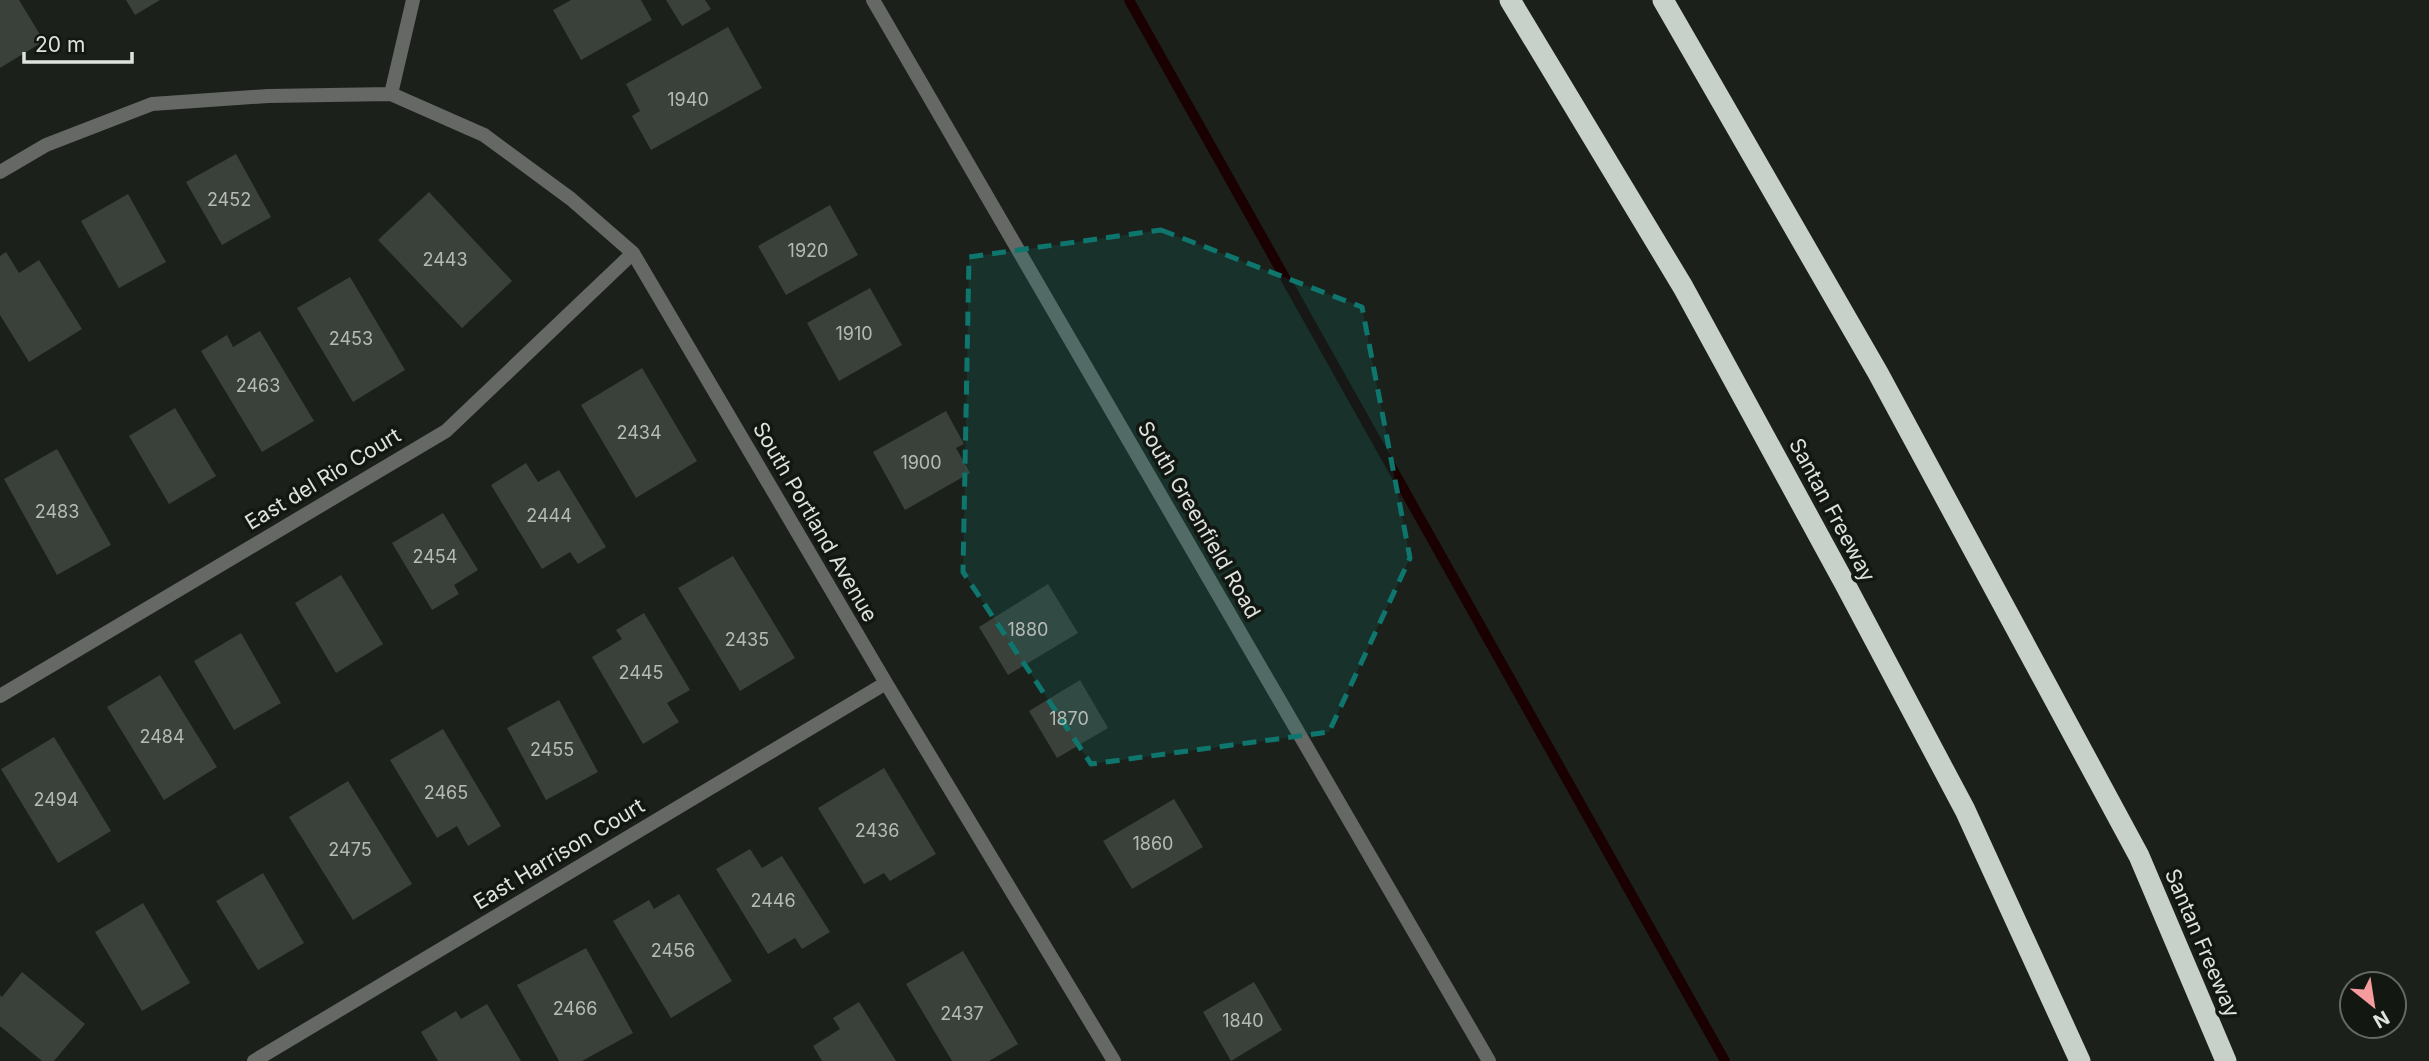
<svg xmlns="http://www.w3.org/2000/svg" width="2429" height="1061" viewBox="0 0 2429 1061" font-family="Inter,sans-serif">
  <rect width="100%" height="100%" fill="#1b201b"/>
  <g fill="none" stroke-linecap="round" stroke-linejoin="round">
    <path stroke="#1a0001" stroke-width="10" d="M 1129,0 L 1725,1061"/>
  </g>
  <path fill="#3a403a" d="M 0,0 L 19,0 L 44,41 L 0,68 Z
    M 126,0 L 160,0 L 135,15 Z
    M 571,0 L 641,0 L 652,20 L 581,60 L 553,10 Z
    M 666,0 L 705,0 L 711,9 L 682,26 Z
    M 728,27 L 762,88 L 651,150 L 632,116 L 640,111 L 626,84 Z
    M 236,154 L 271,217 L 222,245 L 186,182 Z
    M 429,192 L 512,281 L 462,328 L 378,240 Z
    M 128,194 L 166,262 L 119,288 L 81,221 Z
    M 830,205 L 858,255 L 786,295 L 758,246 Z
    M 6,252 L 19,273 L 39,260 L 82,329 L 29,362 L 0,315 L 0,256 Z
    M 350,277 L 405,370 L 353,402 L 297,308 Z
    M 870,288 L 902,345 L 839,381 L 807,323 Z
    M 260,331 L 314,421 L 262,452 L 201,351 L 227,335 L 233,347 Z
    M 642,368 L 697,461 L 636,498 L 581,405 Z
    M 175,408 L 216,476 L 169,504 L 129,436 Z
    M 946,411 L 964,444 L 956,448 L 970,473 L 905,510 L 873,452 Z
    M 57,449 L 111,545 L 57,575 L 4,479 Z
    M 526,463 L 538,482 L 559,470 L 606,547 L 578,564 L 570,552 L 542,569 L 491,485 Z
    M 443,513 L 478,570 L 454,585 L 459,594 L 432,610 L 392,543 Z
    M 733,556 L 795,658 L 740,691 L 678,588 Z
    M 341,575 L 383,644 L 336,673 L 295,603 Z
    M 1048,584 L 1078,633 L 1008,675 L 979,627 Z
    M 644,613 L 690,690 L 667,703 L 679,722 L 643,744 L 592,657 L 622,639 L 616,630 Z
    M 241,633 L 281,703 L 234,730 L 194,661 Z
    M 160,675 L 217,767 L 164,800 L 107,707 Z
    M 1080,680 L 1108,728 L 1057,758 L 1029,711 Z
    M 559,700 L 598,772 L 546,800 L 507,728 Z
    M 443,729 L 501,826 L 468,846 L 457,826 L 437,838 L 390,760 Z
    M 54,737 L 111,831 L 58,863 L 1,769 Z
    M 884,768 L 936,854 L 890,881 L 884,873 L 864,884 L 818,808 Z
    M 348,781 L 412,884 L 353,920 L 289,817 Z
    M 1174,799 L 1203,847 L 1132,889 L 1103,841 Z
    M 750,849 L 762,868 L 782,856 L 830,932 L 802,949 L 795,938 L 768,954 L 716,869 Z
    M 263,873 L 304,943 L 258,970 L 216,901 Z
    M 679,894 L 732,981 L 671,1018 L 613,921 L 649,900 L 654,909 Z
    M 143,903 L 190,983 L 142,1011 L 95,932 Z
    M 586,948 L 633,1033 L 582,1061 L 559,1061 L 517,985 Z
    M 963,951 L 1018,1044 L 989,1061 L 952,1061 L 906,984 Z
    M 22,972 L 85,1024 L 54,1061 L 42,1061 L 0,1026 L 0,995 L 2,997 Z
    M 1254,982 L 1282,1030 L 1231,1061 L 1203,1012 Z
    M 859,1002 L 896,1061 L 822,1061 L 813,1046 L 840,1029 L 833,1018 Z
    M 487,1004 L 521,1061 L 438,1061 L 421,1032 L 456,1011 L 461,1019 Z"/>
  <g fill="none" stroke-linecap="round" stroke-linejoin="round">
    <path stroke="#656865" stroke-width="14" d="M 873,0 L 1489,1061
      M 391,94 L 413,0
      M 0,172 L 46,145 L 152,104 L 268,96 L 391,94 L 484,135 L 571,199 L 633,253 L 886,683 L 1114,1061
      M 0,696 L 446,431 L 633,253
      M 254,1061 L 886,683"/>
    <path stroke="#c8d0ca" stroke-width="21" d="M 1510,0 L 1683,287 L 1845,584 L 1965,810 L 2080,1061
      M 1663,0 L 1878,373 L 2139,856 L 2226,1061"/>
  </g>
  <path fill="#0f766e" fill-opacity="0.2" stroke="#0f766e" stroke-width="5" stroke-dasharray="14 9" stroke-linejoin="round" d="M 1161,230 L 1362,307 L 1410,558 L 1329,732 L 1091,764 L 963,572 L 969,257 Z"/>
  <g text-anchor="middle" stroke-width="7" stroke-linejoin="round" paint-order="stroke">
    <g font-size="18" fill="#b6bab6">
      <text x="688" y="106">1940</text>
      <text x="229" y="206">2452</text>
      <text x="808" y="257">1920</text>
      <text x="445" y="266">2443</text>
      <text x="854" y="340">1910</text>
      <text x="351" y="345">2453</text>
      <text x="258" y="392">2463</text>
      <text x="639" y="439">2434</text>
      <text x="921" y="469">1900</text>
      <text x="57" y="518">2483</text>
      <text x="549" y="522">2444</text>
      <text x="435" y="563">2454</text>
      <text x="1028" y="636">1880</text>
      <text x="747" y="646">2435</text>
      <text x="641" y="679">2445</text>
      <text x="1069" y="725">1870</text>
      <text x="162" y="743">2484</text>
      <text x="552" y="756">2455</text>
      <text x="446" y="799">2465</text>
      <text x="56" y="806">2494</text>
      <text x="877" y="837">2436</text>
      <text x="1153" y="850">1860</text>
      <text x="350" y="856">2475</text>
      <text x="773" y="907">2446</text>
      <text x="673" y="957">2456</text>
      <text x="575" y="1015">2466</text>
      <text x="962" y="1020">2437</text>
      <text x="1243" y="1027">1840</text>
    </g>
    <g font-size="21" fill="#dfe3e0" stroke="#121712">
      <text transform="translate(323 479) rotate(-31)" y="7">East del Rio Court</text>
      <text transform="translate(1832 510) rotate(62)" y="7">Santan Freeway</text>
      <text transform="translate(1199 520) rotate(60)" y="7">South Greenfield Road</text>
      <text transform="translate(815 522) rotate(60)" y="7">South Portland Avenue</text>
      <text transform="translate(559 854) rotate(-31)" y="7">East Harrison Court</text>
      <text transform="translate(2202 943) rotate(67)" y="7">Santan Freeway</text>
    </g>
  </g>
  <g transform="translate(2373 1005) rotate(150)"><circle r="33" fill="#121712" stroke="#646964" stroke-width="2"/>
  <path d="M0-5L12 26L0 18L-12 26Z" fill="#f59b9e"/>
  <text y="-10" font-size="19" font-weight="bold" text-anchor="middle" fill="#dfe3e0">N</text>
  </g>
  <path d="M24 52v10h108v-10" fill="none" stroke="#dfe3e0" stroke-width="3.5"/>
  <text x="35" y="52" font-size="21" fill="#dfe3e0" stroke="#121712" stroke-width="5" paint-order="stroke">20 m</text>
</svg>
